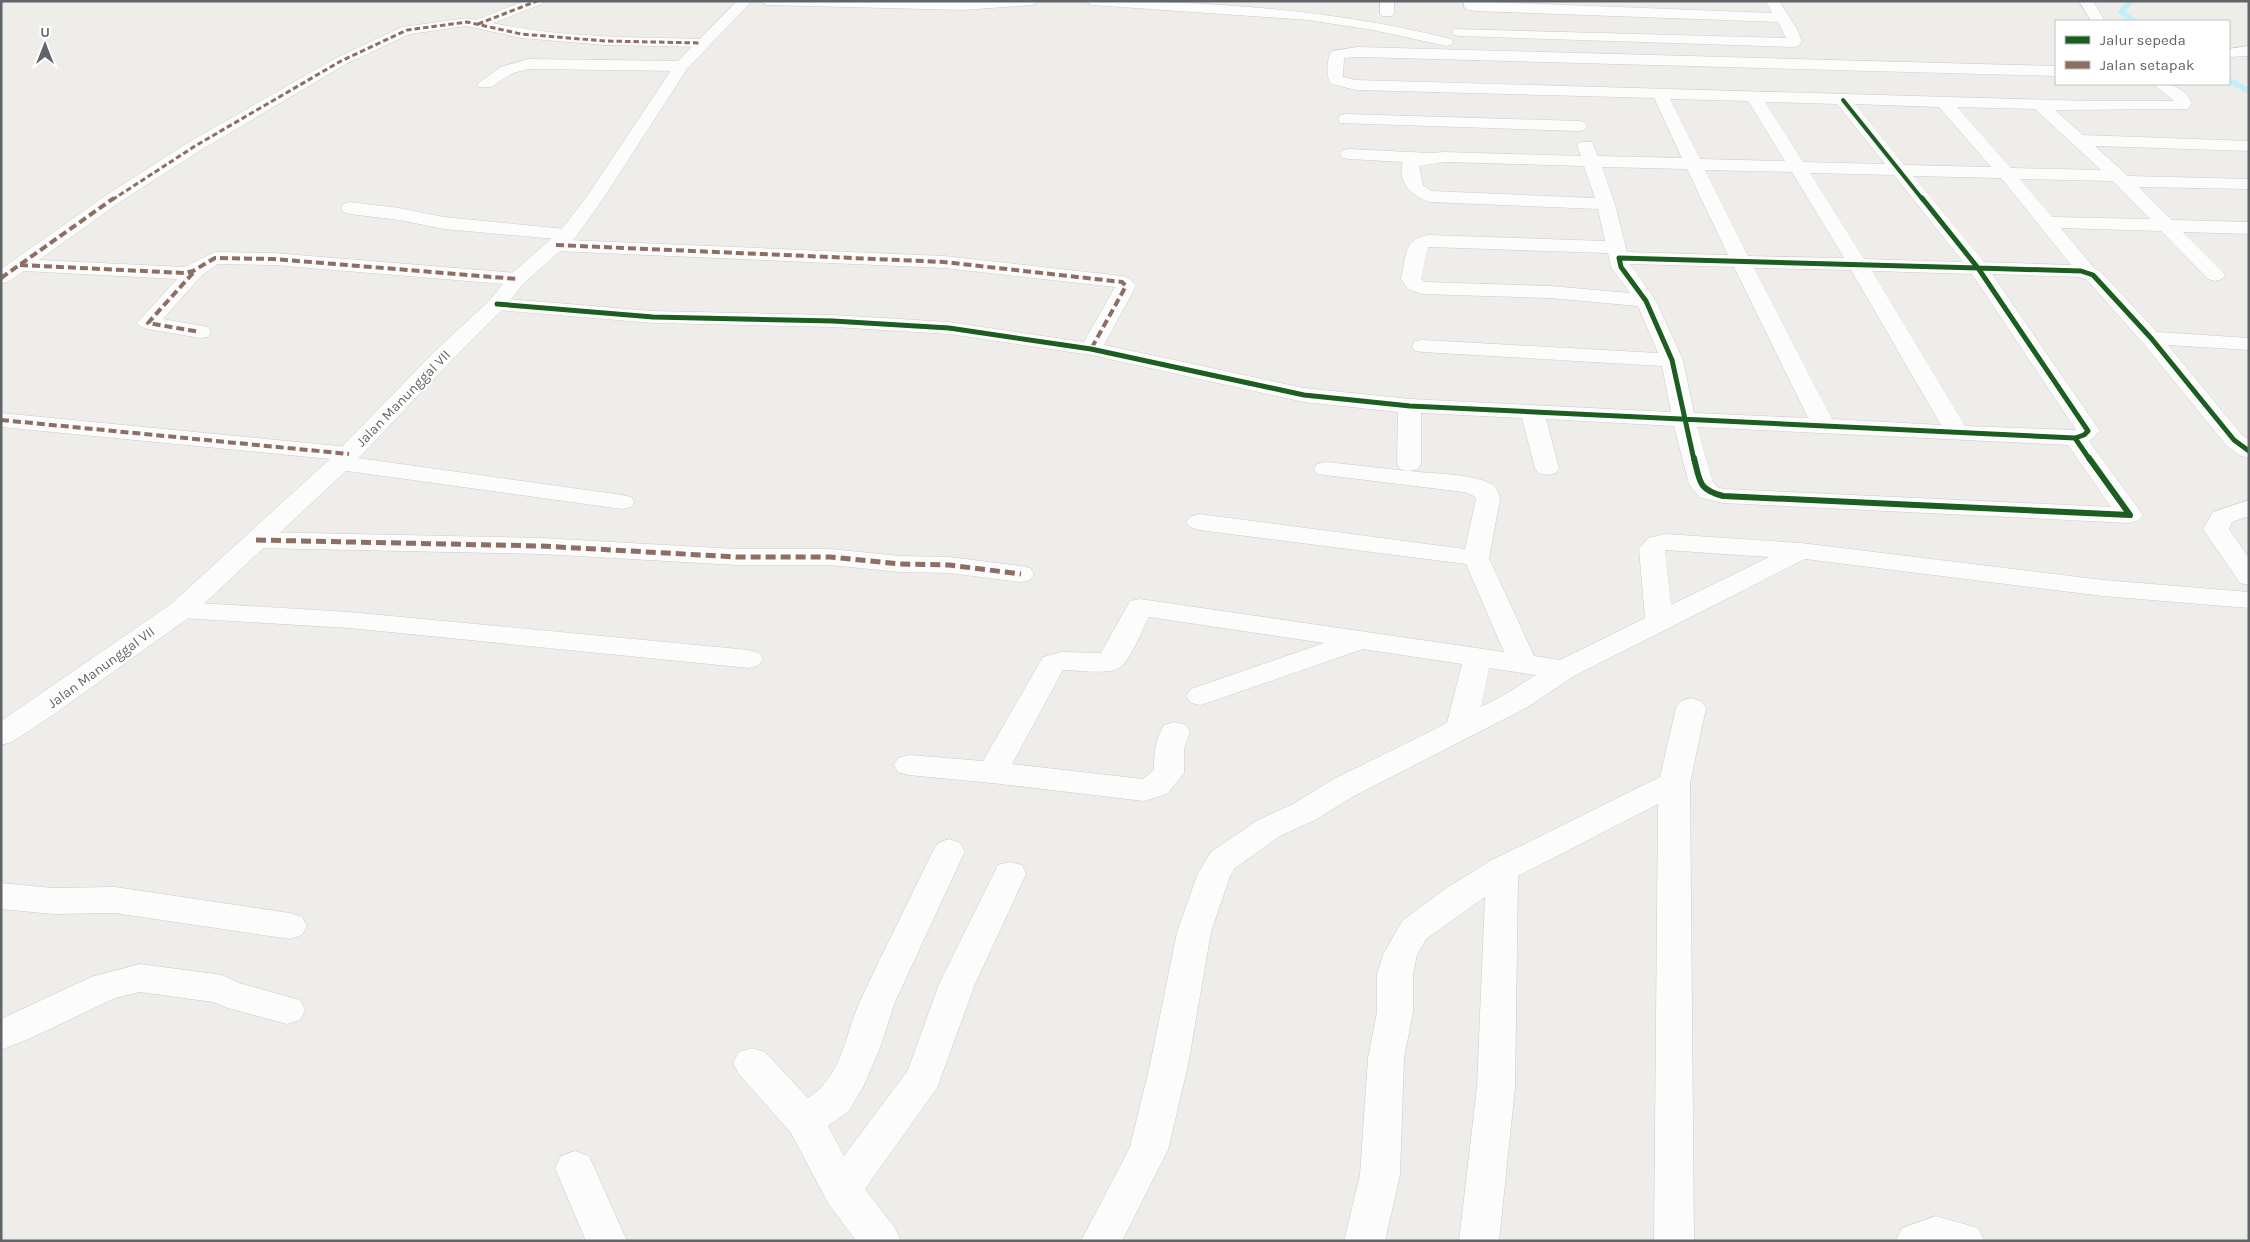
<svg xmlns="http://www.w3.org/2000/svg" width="2250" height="1242" viewBox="0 0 2250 1242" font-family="Karla,sans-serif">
  <rect width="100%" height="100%" fill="#efedea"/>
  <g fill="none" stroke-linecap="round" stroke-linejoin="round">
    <path stroke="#bff0f9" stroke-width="5.5" d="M 2131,1 L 2121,12 L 2134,21
      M 2229,80 L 2249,91"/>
    <g stroke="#cbcbca" stroke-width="1">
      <path id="minor" d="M 524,1 L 544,1 L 542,4 L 493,23 C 561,38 632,37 701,39 L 706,40 L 708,43 L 706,46 L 701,47 L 605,45 L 521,38 L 467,26 L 410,34 L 346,64 L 201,150 L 120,202 L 39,260 L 184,267 L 215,252 L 274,253 L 517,273 L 524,275 L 527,279 L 524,283 L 517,285 L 274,265 L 218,264 L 202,275 L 163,319 L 208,327 L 211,332 L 208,337 L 200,338 L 148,329 L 141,327 L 137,323 L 177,279 L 24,271 L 8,282 L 1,284 L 1,269 L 108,194 L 189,142 L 336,58 L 402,27 L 467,18 L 476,20 Z
        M 760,1 L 1039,1 L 1032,5 L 963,10 L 767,5 Z
        M 1085,1 C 1208,1 1331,9 1451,39 L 1453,42 L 1451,45 L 1446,46 L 1373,30 L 1308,20 L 1092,5 Z
        M 1380,1 L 1394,1 L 1394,13 L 1392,16 L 1382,16 L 1380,13 Z
        M 1463,1 L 1772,13 L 1765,1 L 1779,1 L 1796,27 L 1802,41 L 1798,46 L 1793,47 L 1459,36 L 1454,35 L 1452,32 L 1454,29 L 1786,38 L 1778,22 L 1475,11 L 1465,9 Z
        M 2079,1 L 2093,1 L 2105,21 L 2091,21 Z
        M 2249,46 L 2249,56 L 2229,57 L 2229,49 Z
        M 1358,47 L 2056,66 L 2056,76 L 1358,57 L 1344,58 L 1343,77 L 1356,80 L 2090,101 L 2174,101 L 2153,84 C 2169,83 2184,87 2192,103 L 2188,109 L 2055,110 L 2083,135 L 2249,141 L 2249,151 L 2095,146 L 2128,176 L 2249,179 L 2249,189 L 2139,187 L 2172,220 L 2249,222 L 2249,234 L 2183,232 L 2222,271 L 2225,275 L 2222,279 L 2215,281 L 2208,279 L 2161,231 L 2061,228 L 2095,269 L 2100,271 L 2157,332 L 2249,338 L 2249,350 L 2168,345 L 2242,435 L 2249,440 L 2249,458 L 2241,456 L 2226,445 L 2143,343 L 2086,279 L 2079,277 L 1992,274 L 2100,431 L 2089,441 L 2143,515 L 2139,520 L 2130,523 L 1723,503 L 1699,497 L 1689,484 L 1674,426 L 1546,419 L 1559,468 L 1556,473 L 1547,475 L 1538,473 L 1535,468 L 1522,418 L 1421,413 L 1421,464 L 1418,469 L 1409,471 C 1433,474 1473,473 1493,485 C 1497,488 1499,494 1500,499 L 1489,558 L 1534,656 L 1560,660 L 1645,618 L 1639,549 L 1648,538 L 1665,534 L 1801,543 L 2103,580 L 2249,592 L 2249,608 L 2103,596 L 1805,559 L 1574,676 L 1526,708 L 1354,796 L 1315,820 L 1280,836 L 1235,868 L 1230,876 L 1211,932 L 1188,1065 L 1168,1150 L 1122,1241 L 1081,1241 L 1130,1147 L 1150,1065 L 1177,932 L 1198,873 L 1211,852 L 1258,820 L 1293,804 L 1332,780 L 1447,723 L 1462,664 L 1363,649 L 1201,705 L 1191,703 L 1186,696 L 1191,689 L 1324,643 L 1149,617 C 1142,630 1131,660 1119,668 C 1108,675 1076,670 1063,670 L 1012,764 L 1143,779 L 1154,770 C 1154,753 1155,740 1164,725 L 1175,722 L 1186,725 L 1190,732 L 1184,749 L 1184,773 L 1167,794 L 1144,801 L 992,783 L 909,775 L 898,772 L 894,765 L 898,758 L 909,755 L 983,761 L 1043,657 L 1061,652 L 1101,653 L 1130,601 L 1140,599 L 1504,652 L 1466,564 L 1199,530 L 1190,527 L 1186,522 L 1190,517 L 1199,514 L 1465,549 L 1476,499 L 1474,496 L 1464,492 L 1317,474 L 1314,469 L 1317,464 L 1326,462 L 1408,471 L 1400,469 L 1397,464 L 1398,412 L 1304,402 L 1091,355 L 949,334 L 833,327 L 653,323 L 497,310 L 490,308 L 487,304 L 490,300 L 497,298 L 653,311 L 833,315 L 949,322 L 1084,342 L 1115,287 L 944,268 L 556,251 L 549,249 L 546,245 L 549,241 L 567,240 L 444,229 L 399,220 L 350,214 L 343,212 L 341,208 L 343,204 L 350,202 L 399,208 L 444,217 L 575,230 L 578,234 L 575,238 L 568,240 L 944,256 L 1122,276 L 1129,278 L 1136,286 L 1104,345 L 1304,388 L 1410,399 L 1671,412 L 1662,366 L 1423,352 L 1415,351 L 1412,346 L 1415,341 L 1423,340 L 1658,353 L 1638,306 L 1550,298 L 1422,294 L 1408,289 L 1401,279 C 1406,258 1403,239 1428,235 L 1605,241 L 1598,209 L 1430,202 C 1413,198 1396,181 1403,162 L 1349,159 L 1343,158 L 1340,154 L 1343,150 L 1349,149 L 1430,153 L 1445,152 L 1581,156 L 1577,146 L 1580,142 L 1592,142 L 1598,156 L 1682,158 L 1654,98 L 1356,90 L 1331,84 C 1326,76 1326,60 1332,51 ZM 1670,99 L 1748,101 L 1785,161 L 1700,159 ZM 1765,102 L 1837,104 L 1885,164 L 1803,162 ZM 1855,104 L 1939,107 L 1991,167 L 1904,165 ZM 1957,107 L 2035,109 L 2101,170 L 2011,168 ZM 1445,162 L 1584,166 L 1595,198 L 1431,191 L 1423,185 L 1419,166 ZM 1602,167 L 1687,169 L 1728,255 L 1627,252 L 1615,204 ZM 1705,170 L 1792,172 L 1844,258 L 1748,256 ZM 1810,173 L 1894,175 L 1963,262 L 1864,259 ZM 1913,176 L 2001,178 L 2071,265 L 1984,262 ZM 2020,179 L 2113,181 L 2150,219 L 2052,217 ZM 1428,247 L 1608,253 L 1611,267 L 1630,293 L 1550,286 L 1425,282 L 1421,279 ZM 1630,264 L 1734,267 L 1808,418 L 1694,413 L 1683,360 L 1656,301 ZM 1754,268 L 1851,270 L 1941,425 L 1832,419 ZM 1872,271 L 1972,274 L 2076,430 L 1965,426 ZM 1697,427 L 2068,445 L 2111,507 L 1724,489 L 1717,487 L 1713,482 ZM 1665,550 L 1769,557 L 1671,605 ZM 1489,668 L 1536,675 L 1506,694 L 1481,707 Z
        M 528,59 L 681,61 L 686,63 L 689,66 L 686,69 L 681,71 L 529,69 L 513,73 L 491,87 L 479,87 L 477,84 L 501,67 Z
        M 1346,114 L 1579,121 L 1585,122 L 1587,126 L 1585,130 L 1579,131 L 1340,123 L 1338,119 L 1340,115 Z
        M 1,413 L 349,447 L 357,449 L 361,454 L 358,458 L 622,495 L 631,497 L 634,502 L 631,507 L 622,509 L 340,470 L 331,468 L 328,463 L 330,459 L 1,427 Z
        M 2249,500 L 2249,516 L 2232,522 L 2229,529 L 2249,558 L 2249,585 L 2240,583 L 2203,529 L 2213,512 Z
        M 256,532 L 541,538 L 737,549 L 830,549 L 900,556 L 949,557 L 1021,566 L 1030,568 L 1034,574 L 1030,580 L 1021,582 L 949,573 L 900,572 L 830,565 L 737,565 L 541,554 L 256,548 L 247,545 L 243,540 L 247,535 Z
        M 181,602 L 349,612 L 749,650 L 759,653 L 763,659 L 759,665 L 749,668 L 349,628 L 181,618 L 171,616 L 167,610 L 171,604 Z
        M 1691,698 L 1701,701 L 1706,708 L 1690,783 L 1694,1241 L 1654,1241 L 1658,804 L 1518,876 L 1515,1087 L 1499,1241 L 1459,1241 L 1477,1087 L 1485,897 L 1426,939 L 1417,955 L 1413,974 L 1413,1012 L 1404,1058 L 1400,1175 L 1385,1241 L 1344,1241 L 1360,1175 L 1368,1058 L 1377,1012 L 1377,974 L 1383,955 L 1402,921 L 1442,891 L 1490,861 L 1660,777 L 1676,708 L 1681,701 Z
        M 949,839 L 960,843 L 965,851 L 895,1002 L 880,1048 L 864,1085 L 849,1111 L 828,1126 L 844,1156 L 908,1070 L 939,984 L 998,865 L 1010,862 L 1022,865 L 1026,874 L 975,984 L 937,1088 L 865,1189 L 895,1228 L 901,1241 L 856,1241 L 828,1203 L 791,1133 L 739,1074 L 733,1063 L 739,1052 L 752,1048 L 765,1052 L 808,1098 C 844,1075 844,1035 861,999 C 884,950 909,900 933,851 L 938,843 Z
        M 1,883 L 53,888 L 115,887 L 290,913 L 302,917 L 307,926 L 302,935 L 290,939 L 115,913 L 53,914 L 1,909 Z
        M 140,964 L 222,975 L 239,983 L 300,1000 L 305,1010 L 300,1020 L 287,1024 L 228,1008 L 213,1002 L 140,992 L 115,998 L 31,1038 L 1,1050 L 1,1019 L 91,977 Z
        M 575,1151 L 589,1156 L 627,1241 L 586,1241 L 555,1168 L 561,1156 Z
        M 1936,1216 L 1978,1228 L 1984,1241 L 1896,1241 L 1902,1228 Z"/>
    </g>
    <g stroke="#cbcbca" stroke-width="1">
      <path id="tertiary" d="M 737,1 L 752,1 L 687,69 L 603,199 L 575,238 L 524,283 L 504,308 L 449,363 L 349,468 L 191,616 L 53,715 L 12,742 L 1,745 L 1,721 L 171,604 L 331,458 L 433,353 L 490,300 L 510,275 L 561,230 L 587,196 L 676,63 Z"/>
    </g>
    <use href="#minor" fill="#fdfcfc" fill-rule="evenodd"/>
    <use href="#tertiary" fill="#fdfcfc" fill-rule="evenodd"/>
    <path stroke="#8d6e63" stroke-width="3" stroke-dasharray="5.5 3" stroke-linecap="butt" d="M 478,24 L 537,1
      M 112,200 L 195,146 L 341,61 L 407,30 L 467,22 L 521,34 L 605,41 L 701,43"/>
    <path stroke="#8d6e63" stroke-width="4" stroke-dasharray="8 4" stroke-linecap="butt" d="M 556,245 L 944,262 L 1122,282 L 1126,286 L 1091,349
      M 20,265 L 184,273 L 193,271 L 215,258 L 274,259 L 517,279
      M 193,273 L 148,323 L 200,332
      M 1,278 L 114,198
      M 1,420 L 349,454"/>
    <path stroke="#8d6e63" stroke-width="5" stroke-dasharray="10 5" stroke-linecap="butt" d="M 256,540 L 541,546 L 737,557 L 830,557 L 900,564 L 949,565 L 1021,574"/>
    <g stroke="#fff" stroke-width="5.5">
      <path id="cycleway-far2" d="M 1843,100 L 1923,200"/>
    </g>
    <g stroke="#fff" stroke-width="8">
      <path id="cycleway-far1" d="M 1922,198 L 1978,268
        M 1978,268 L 2081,271 L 2093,275 L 2151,338 L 2234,440 L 2249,451
        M 1978,268 L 2088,431 L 2084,435 L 2075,438 L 2090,460
        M 497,304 L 653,317 L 833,321 L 949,328 L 1091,349 L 1304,395 L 1410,406 L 2075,438
        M 1694,460 L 1672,360 L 1646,301 L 1621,267 L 1619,258 L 1978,268"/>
    </g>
    <g stroke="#fff" stroke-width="9">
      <path id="cycleway" d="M 1694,458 C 1700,482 1698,489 1723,496 L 2130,515 L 2089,458"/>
    </g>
    <use href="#cycleway-far2" stroke="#1b5e20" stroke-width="4"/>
    <use href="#cycleway-far1" stroke="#1b5e20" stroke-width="5"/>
    <use href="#cycleway" stroke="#1b5e20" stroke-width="6"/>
  </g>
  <g text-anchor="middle" stroke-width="4" stroke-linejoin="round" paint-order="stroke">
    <g font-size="14" fill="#5f6568" stroke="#fff">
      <text transform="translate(403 398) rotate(-46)" y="5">Jalan Manunggal VII</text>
      <text transform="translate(101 667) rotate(-36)" y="5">Jalan Manunggal VII</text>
    </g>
  </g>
  <rect width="2250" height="1242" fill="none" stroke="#5f6568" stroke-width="5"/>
  <rect x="2055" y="20" width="175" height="65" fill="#ffffff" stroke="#bfc1c3"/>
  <rect x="2065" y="36" width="25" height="8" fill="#1b5e20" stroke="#bfc1c3"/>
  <text x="2100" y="45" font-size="15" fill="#5f6568">Jalur sepeda</text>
  <rect x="2065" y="61" width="25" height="8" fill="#8d6e63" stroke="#bfc1c3"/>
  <text x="2100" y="70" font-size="15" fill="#5f6568">Jalan setapak</text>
  <g transform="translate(45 45)" stroke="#ffffff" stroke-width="4" paint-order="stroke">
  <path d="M0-4L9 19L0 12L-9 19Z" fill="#5f6568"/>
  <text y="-8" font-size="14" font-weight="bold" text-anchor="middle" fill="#5f6568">U</text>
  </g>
</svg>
